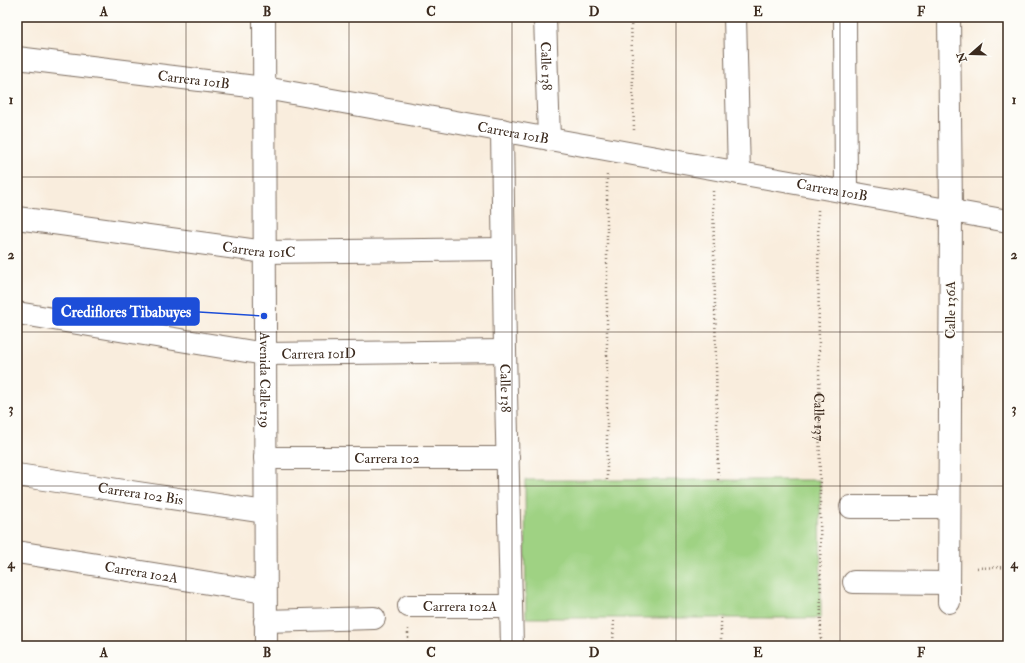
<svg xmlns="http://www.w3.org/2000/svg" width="1025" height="663" viewBox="0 0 1025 663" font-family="'IM FELL Double Pica',serif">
  <rect width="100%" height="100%" fill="#fdfcf7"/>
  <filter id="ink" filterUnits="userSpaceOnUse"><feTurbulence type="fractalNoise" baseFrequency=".025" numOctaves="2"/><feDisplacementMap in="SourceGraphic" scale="8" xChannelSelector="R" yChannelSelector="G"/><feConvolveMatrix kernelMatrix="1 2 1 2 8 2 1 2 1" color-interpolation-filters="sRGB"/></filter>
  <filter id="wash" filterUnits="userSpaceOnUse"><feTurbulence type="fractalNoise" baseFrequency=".012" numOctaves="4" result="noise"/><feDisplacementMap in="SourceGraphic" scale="16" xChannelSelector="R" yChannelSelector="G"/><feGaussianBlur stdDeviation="0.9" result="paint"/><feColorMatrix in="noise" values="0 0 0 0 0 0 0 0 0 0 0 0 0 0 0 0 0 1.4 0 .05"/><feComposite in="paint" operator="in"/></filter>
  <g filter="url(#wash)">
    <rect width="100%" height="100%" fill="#f9eddd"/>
    <path fill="#9fd283" stroke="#6d7e50" d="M 525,480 L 820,480 L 821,618 L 526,618 Z"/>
  </g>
  <g filter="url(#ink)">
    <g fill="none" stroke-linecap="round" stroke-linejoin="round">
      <g stroke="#7e6e61" stroke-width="24">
        <g id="minor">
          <path id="s2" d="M 545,17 L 549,139"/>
          <path d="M 735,17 L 739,173"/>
          <path d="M 845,17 L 846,192"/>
          <path d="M 949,17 L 951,211 L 949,602"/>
          <path id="s3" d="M 17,58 L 265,88 L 1008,221"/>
          <path id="s4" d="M 502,130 L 505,351 L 512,646"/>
          <path id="s5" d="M 17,218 L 265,252 L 503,249"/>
          <path id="s6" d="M 17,313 L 265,354 L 505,351"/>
          <path id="s7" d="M 265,458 L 508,458"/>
          <path id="s8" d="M 17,475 L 265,512"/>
          <path d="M 851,507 L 949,507"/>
          <path id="s9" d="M 17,552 L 265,592"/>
          <path d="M 854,582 L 949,583"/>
          <path id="s10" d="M 409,606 L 511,606"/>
          <path d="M 265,621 L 374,618"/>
        </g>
      </g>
      <g stroke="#7e6e61" stroke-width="24">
        <g id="major">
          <path id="s11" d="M 264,17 L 266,646"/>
        </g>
      </g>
      <g stroke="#7e6e61" stroke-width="2.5" stroke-dasharray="1 3" stroke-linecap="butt">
        <path d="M 631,17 L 634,130"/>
        <path d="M 713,191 L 718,480"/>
        <path id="s1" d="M 818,210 L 821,646"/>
        <path d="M 607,480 L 607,172"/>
        <path d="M 973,568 L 1008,567"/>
        <path d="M 721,618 L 721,646"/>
        <path d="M 408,646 L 408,629"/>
        <path d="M 613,646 L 614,618"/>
      </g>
      <use href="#minor" stroke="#fff" stroke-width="22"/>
      <use href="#major" stroke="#fff" stroke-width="22"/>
    </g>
  </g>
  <path fill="none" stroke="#3b2a1e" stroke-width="1" stroke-opacity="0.55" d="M 186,17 L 186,646M 349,17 L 349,646M 512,17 L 512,646M 676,17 L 676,646M 840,17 L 840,646M 17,177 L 1008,177M 17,332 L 1008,332M 17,486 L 1008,486"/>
  <g text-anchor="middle" stroke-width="3" stroke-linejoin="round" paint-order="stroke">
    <g font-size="14" fill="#3b2a1e" stroke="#fdfcf7">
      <text dy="5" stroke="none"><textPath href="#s2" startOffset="49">Calle 138</textPath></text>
      <text dy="5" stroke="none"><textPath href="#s3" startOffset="178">Carrera 101B</textPath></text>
      <text dy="5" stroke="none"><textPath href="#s3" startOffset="502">Carrera 101B</textPath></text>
      <text dy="5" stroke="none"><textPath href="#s3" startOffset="826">Carrera 101B</textPath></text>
      <text dy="5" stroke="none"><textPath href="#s5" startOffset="244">Carrera 101C</textPath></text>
      <text transform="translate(950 310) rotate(-90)" y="5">Calle 136A</text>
      <text dy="5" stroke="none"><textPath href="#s6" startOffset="305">Carrera 101D</textPath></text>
      <text dy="5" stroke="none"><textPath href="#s11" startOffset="363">Avenida Calle 139</textPath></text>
      <text dy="5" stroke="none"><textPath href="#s4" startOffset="258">Calle 138</textPath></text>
      <text dy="5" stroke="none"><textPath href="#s1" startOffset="207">Calle 137</textPath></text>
      <text dy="5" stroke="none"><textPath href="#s7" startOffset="122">Carrera 102</textPath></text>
      <text dy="5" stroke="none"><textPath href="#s8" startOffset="125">Carrera 102 Bis</textPath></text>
      <text dy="5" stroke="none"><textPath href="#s9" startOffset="126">Carrera 102A</textPath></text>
      <text dy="5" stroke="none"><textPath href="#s10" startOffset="51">Carrera 102A</textPath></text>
    </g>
  </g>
  <path fill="none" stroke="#1d4ed8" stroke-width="1.5" d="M264 316L199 312"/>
  <circle fill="#1d4ed8" stroke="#fdfcf7" stroke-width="1.5" cx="264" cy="316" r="4"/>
  <rect fill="#1d4ed8" stroke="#1d4ed8" stroke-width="1.5" x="53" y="298" width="146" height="27" rx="4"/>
  <g font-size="15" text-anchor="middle" font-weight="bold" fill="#fff">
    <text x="126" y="317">Crediflores Tibabuyes</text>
  </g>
  <rect width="1025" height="663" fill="none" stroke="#fdfcf7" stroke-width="44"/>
  <g transform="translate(971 54) rotate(250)" stroke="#fdfcf7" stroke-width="3" paint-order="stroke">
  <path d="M0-3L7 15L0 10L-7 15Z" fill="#3b2a1e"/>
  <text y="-6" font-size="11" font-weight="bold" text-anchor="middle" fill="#3b2a1e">N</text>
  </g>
  <rect x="22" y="22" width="981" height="619" fill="none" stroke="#3b2a1e" stroke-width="1.5"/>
  <g font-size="13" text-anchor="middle" font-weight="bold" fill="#3b2a1e">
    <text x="104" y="16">A</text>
    <text x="267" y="16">B</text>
    <text x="431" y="16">C</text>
    <text x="594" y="16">D</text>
    <text x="758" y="16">E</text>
    <text x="921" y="16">F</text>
    <text x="11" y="104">1</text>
    <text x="1014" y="104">1</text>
    <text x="11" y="259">2</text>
    <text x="1014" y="259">2</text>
    <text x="11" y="413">3</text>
    <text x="1014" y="413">3</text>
    <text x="11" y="568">4</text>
    <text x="1014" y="568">4</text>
    <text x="104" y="657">A</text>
    <text x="267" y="657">B</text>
    <text x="431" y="657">C</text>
    <text x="594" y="657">D</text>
    <text x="758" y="657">E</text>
    <text x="921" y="657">F</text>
  </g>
</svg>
